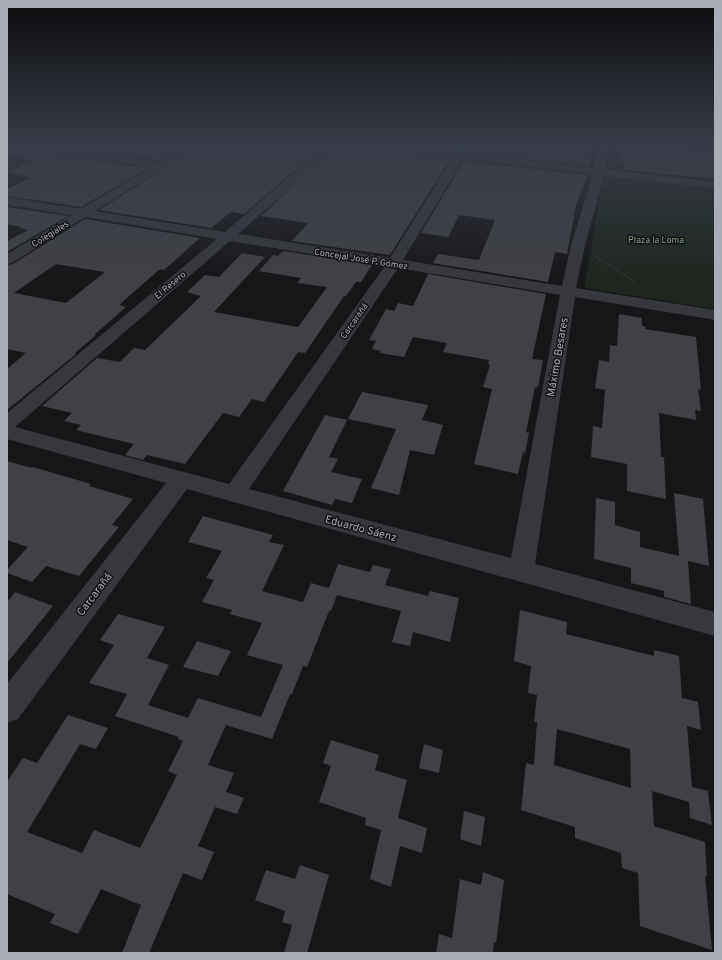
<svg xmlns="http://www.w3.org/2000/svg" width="722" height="960" viewBox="0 0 722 960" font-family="Overpass,sans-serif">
  <rect width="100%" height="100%" fill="#161618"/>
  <path fill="#1e261f" d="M 604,175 L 715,188 L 715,309 L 584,288 Z"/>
  <path fill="#404145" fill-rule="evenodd" d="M 42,145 L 185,145 L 160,160 Z
    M 201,145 L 324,145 L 244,214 L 231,212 L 211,228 L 99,210 Z
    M 338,145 L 360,145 L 366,149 L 450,159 L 390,255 L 292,241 L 308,223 L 261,216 Z
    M 406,145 L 460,145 L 456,150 Z
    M 473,145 L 591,146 L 590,166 L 470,152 Z
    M 619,145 L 715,152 L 715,179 L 624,170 L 624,163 L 619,163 Z
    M 7,149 L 8,149 L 148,168 L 81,207 L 7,196 L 7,189 L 31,178 L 8,172 L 34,160 L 7,156 Z
    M 464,161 L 588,175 L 576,205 L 567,254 L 555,252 L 548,282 L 433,263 L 438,254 L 479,260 L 495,220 L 459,215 L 448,237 L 421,233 Z
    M 7,207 L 68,216 L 7,252 L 7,241 L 28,230 L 19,228 L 22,227 L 7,224 Z
    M 85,219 L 200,238 L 164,270 L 160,269 L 119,305 L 126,307 L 94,335 L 96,335 L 75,353 L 76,354 L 7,410 L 7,369 L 26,353 L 7,349 L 7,265 L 13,264 ZM 56,264 L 105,272 L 66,303 L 14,293 Z
    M 283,251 L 372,265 L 361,282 L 356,282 L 346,296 L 344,296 L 305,353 L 298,352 L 264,402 L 252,399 L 239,417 L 223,413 L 185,464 L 147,455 L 143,460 L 125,455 L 134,444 L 76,430 L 81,425 L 64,421 L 72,413 L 42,406 L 97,358 L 120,362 L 134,348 L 145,350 L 201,296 L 187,292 L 205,275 L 219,277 L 242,253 L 265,257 L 214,312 L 298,327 L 327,287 L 297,283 L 301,278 L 259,271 L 273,255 L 278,256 Z
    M 428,274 L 546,294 L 532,359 L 543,360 L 538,387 L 535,387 L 526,432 L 529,433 L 525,453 L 523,452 L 518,474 L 474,464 L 492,389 L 483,387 L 490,365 L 488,364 L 489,360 L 443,352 L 447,343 L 413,337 L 404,357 L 380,353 L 381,351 L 372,349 L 376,341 L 369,340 L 386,309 L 394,311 L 398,303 L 413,306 Z
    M 619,314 L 642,318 L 642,326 L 645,326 L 645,329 L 696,337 L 701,390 L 698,389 L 701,411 L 695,410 L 696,420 L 659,413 L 661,457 L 664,457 L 666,499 L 627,491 L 627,464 L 591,457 L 593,426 L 602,428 L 605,390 L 595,388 L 599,360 L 609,362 L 610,345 L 617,346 Z
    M 362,392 L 428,405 L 422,420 L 443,425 L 434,455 L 410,450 L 399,495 L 371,488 L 396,429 L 348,419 Z
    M 325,415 L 347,420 L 329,457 L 338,459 L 331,472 L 362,479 L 352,503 L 335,499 L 332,505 L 283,491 Z
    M 7,461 L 32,468 L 33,467 L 91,484 L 89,486 L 133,499 L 112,525 L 119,527 L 79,576 L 46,566 L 32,582 L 7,573 L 7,570 L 28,547 L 7,540 Z
    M 674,493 L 703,499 L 709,566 L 688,561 L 691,604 L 664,597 L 664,591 L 631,583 L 631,568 L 594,559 L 596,498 L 615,502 L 615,525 L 640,532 L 640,547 L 679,556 Z
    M 203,516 L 273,535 L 269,542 L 284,545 L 262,591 L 303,602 L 311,583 L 329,588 L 338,564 L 370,572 L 373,565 L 391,569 L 385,585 L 428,596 L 430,591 L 459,598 L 450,642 L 413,632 L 410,646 L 392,642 L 401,611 L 337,595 L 331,611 L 329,611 L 307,667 L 303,666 L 292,694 L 290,694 L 272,739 L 226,725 L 208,765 L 234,773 L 226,792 L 244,798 L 237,814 L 215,807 L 198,846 L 214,852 L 202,880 L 183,873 L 149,953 L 122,953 L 141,905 L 101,889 L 78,934 L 50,923 L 55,914 L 7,894 L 7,782 L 23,758 L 37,763 L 68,715 L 108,728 L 96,749 L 80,744 L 27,832 L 82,853 L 94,830 L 140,848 L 177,775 L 168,771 L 183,741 L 178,739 L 179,737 L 115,716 L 127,694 L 89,683 L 114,645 L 100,640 L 118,614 L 165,627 L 147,658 L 169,665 L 148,705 L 188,718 L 198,698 L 261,717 L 283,665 L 247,655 L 262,623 L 230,614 L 232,610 L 202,602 L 214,580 L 206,578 L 222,551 L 188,542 Z
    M 15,592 L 53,606 L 7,663 L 7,602 Z
    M 520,610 L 567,622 L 566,634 L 654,656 L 654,650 L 679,656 L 682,698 L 698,702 L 701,730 L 687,726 L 692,787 L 708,791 L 712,825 L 690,818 L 689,802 L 652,791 L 654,826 L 705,842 L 707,877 L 705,876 L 712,950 L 640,926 L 638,873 L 622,868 L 621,853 L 575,838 L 575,827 L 521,810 L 526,763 L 534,765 L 537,722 L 534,722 L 537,695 L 528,693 L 531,666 L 514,661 ZM 557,729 L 630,749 L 631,788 L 554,765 Z
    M 197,641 L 231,651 L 218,676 L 183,667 Z
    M 331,740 L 379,755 L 375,770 L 407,780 L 398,818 L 427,828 L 422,853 L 400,846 L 391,887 L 370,879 L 381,830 L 365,825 L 366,818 L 319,802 L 331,766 L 323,763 Z
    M 424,744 L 443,750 L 439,773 L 419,768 Z
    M 464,811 L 485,817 L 481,846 L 460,839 Z
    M 300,865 L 329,875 L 307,953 L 284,953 L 292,925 L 282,922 L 285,911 L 255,900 L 266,870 L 295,879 Z
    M 483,872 L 504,880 L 496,943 L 494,942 L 493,953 L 436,953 L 439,934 L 452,938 L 460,879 L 481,885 Z"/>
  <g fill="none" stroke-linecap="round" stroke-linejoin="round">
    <path stroke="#3d3f44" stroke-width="1.5" stroke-dasharray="1 1.5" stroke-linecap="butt" d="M 595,256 L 629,278 L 636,285"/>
    <path fill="#37383d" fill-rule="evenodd" d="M 7,145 L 31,145 L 160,162 L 188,145 L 200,145 L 95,211 L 225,232 L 326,145 L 337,145 L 292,187 L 238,234 L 390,258 L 453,158 L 366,148 L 361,145 L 392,145 L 457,152 L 462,145 L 472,145 L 467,153 L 594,168 L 597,145 L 607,145 L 605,169 L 715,182 L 715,188 L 604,176 L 585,245 L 576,288 L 715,310 L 715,320 L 575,297 L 535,564 L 715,612 L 715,636 L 187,489 L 18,719 L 7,723 L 7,684 L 166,483 L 7,439 L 7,413 L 217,239 L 85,217 L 12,263 L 7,264 L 7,254 L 72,215 L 7,205 L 7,197 L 81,209 L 152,167 L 8,148 ZM 463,159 L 593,174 L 571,245 L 562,286 L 403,260 ZM 230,241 L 385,266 L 229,484 L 15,427 ZM 398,268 L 560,295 L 511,558 L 249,489 Z"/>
  </g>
  <linearGradient id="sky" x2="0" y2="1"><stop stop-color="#0c0c0d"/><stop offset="0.52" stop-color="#363c48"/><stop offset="1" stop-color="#363c48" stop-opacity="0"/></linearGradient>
  <rect width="722" height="279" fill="url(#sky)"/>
  <g text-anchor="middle" stroke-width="3" stroke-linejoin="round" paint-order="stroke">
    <g font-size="9" fill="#a8adb8" stroke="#111113">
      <text transform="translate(50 234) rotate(-32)" y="3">Colegiales</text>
      <text transform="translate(361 259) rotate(9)" y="3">Concejal José P. Gómez</text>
      <text transform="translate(170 285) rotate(-40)" y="3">El Resero</text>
      <text transform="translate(354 321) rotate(-55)" y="3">Carcarañá</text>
    </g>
    <g font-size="9" fill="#7fa381" stroke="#111113">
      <text x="656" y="243">Plaza la Loma</text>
    </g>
    <g font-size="11" fill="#a8adb8" stroke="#111113">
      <text transform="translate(557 357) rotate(-80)" y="4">Máximo Besares</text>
      <text transform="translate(361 528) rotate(15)" y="4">Eduardo Sáenz</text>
      <text transform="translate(94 594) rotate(-53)" y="4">Carcarañá</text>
    </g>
  </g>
  <rect width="722" height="960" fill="none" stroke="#a8adb8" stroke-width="16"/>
</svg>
